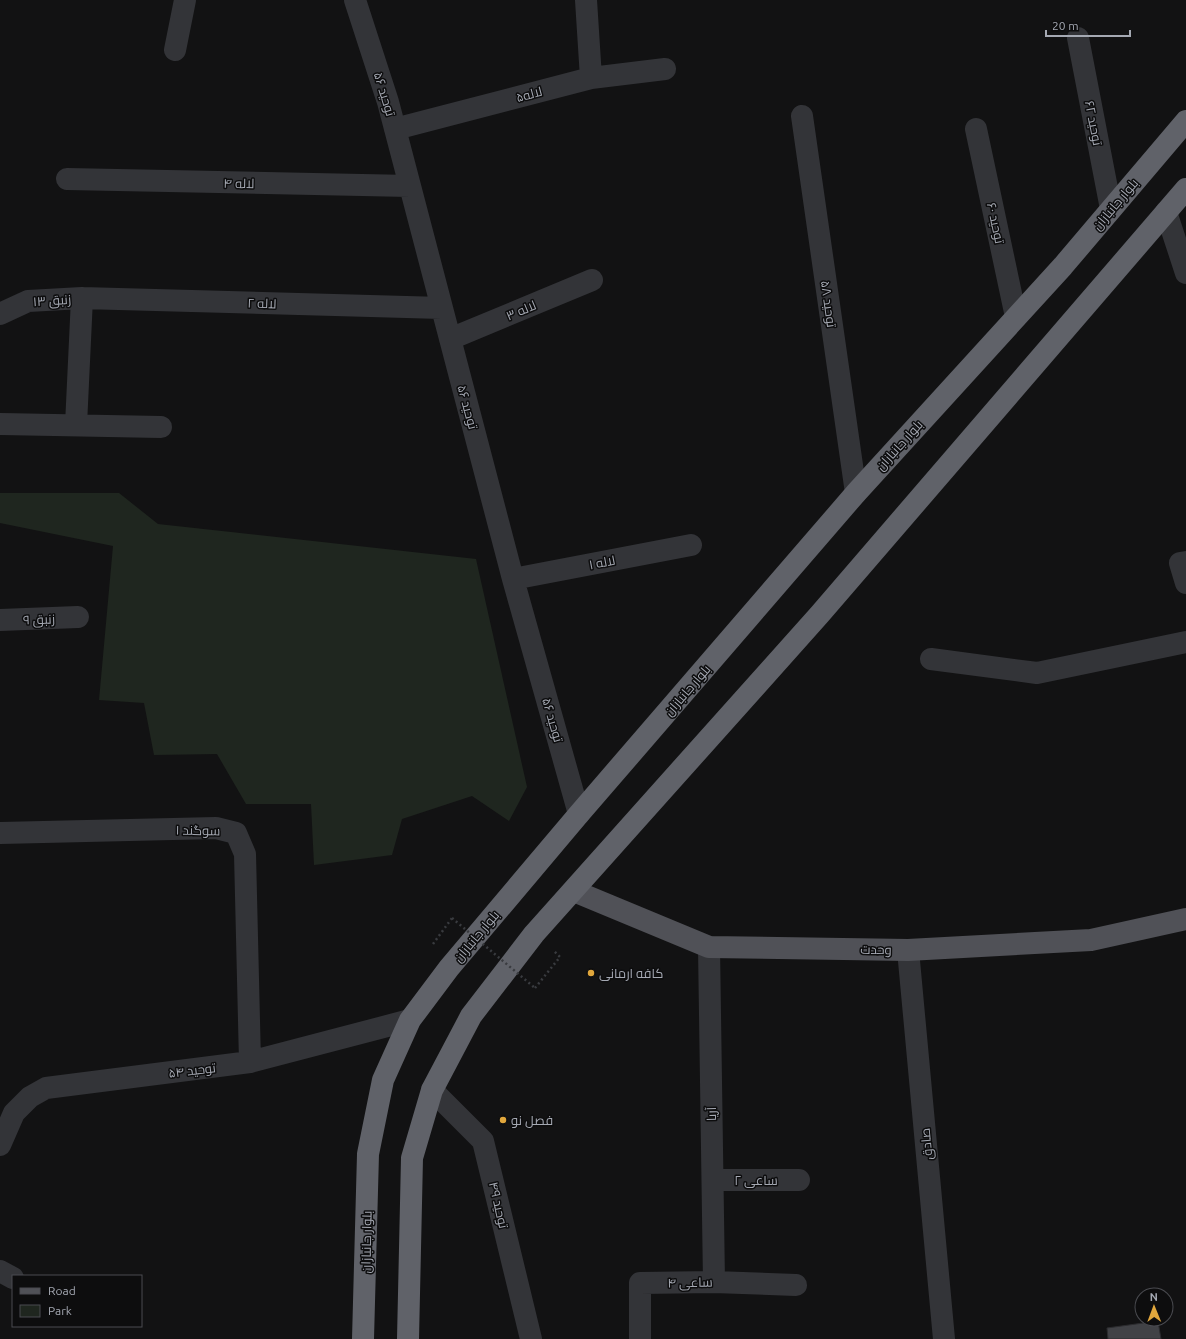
<svg xmlns="http://www.w3.org/2000/svg" width="1186" height="1339" viewBox="0 0 1186 1339" font-family="Ubuntu,Cairo,sans-serif">
  <rect width="100%" height="100%" fill="#121213"/>
  <path fill="#1f261f" d="M 0,493 L 119,493 L 158,524 L 476,559 L 527,787 L 509,821 L 472,796 L 402,819 L 392,855 L 314,865 L 311,804 L 246,804 L 217,754 L 154,755 L 144,703 L 99,700 L 113,546 L 0,523 Z"/>
  <path fill="#414246" stroke="#2c2c2f" d="M 1158,1321 L 1161,1339 L 1108,1339 L 1107,1328 Z"/>
  <g fill="none" stroke-linecap="round" stroke-linejoin="round">
    <path stroke="#393b3f" stroke-width="2.5" stroke-dasharray="2 3" stroke-linecap="butt" d="M 433,944 L 452,918
      M 535,988 L 560,957 L 553,950"/>
    <path stroke="#333438" stroke-width="22" d="M 355,0 L 388,102 L 513,579 L 579,814
      M 586,0 L 591,78
      M 1078,38 L 1111,209
      M 175,50 L 185,0
      M 802,116 L 856,493
      M 395,129 L 591,78 L 665,69
      M 976,129 L 1016,317
      M 67,179 L 410,186
      M 1166,212 L 1186,273
      M 0,314 L 28,301 L 82,298 L 442,308
      M 450,339 L 592,280
      M 1,424 L 161,427
      M 76,425 L 82,298
      M 1186,562 L 1180,563 L 1186,583
      M 513,579 L 691,545
      M 0,620 L 78,617
      M 931,659 L 1037,673 L 1186,642
      M 0,833 L 216,828 L 236,833 L 245,854 L 250,1062
      M 709,947 L 714,1282
      M 908,950 L 944,1339
      M 432,1090 L 483,1141 L 531,1339
      M 0,1145 L 14,1113 L 30,1097 L 46,1088 L 250,1062 L 410,1020
      M 713,1180 L 799,1180
      M 0,1271 L 13,1278
      M 640,1339 L 640,1283 L 714,1282 L 796,1285"/>
    <path stroke="#505157" stroke-width="22" d="M 574,891 L 709,947 L 908,950 L 1091,940 L 1186,919"/>
    <path stroke="#606269" stroke-width="22" d="M 363,1339 L 368,1154 L 383,1080 L 410,1020 L 449,968 L 579,814 L 856,493 L 1063,266 L 1186,121
      M 408,1339 L 412,1158 L 432,1090 L 471,1016 L 534,934 L 820,614 L 1186,189"/>
    <path stroke="#393b3f" stroke-width="2.5" stroke-dasharray="2 3" stroke-linecap="butt" d="M 452,918 L 535,988"/>
  </g>
  <g fill="#e1a73c" stroke="#0d0d0e" stroke-width="1.5">
    <circle cx="591" cy="973" r="4"/>
    <circle cx="503" cy="1120" r="4"/>
  </g>
  <g text-anchor="middle" stroke-width="3" stroke-linejoin="round" paint-order="stroke">
    <g font-size="13" fill="#a5a9b3" stroke="#0d0d0e">
      <text transform="translate(385 94) rotate(73)" y="5">توحید ۵۶</text>
      <text transform="translate(529 94) rotate(-15)" y="5">لاله۵</text>
      <text transform="translate(1094 123) rotate(79)" y="5">توحید ۶۲</text>
      <text transform="translate(239 183) rotate(1)" y="5">لاله ۴</text>
      <text transform="translate(1115 204) rotate(-50)" y="5">بلوار جانبازان</text>
      <text transform="translate(996 223) rotate(78)" y="5">توحید ۶۰</text>
      <text transform="translate(52 300) rotate(-4)" y="5">زنبق ۱۳</text>
      <text transform="translate(262 303) rotate(2)" y="5">لاله ۲</text>
      <text transform="translate(829 304) rotate(82)" y="5">توحید ۵۸</text>
      <text transform="translate(521 310) rotate(-23)" y="5">لاله ۳</text>
      <text transform="translate(468 407) rotate(75)" y="5">توحید ۵۶</text>
      <text transform="translate(899 445) rotate(-48)" y="5">بلوار جانبازان</text>
      <text transform="translate(602 562) rotate(-11)" y="5">لاله ۱</text>
      <text transform="translate(39 619) rotate(-2)" y="5">زنبق ۹</text>
      <text transform="translate(687 690) rotate(-49)" y="5">بلوار جانبازان</text>
      <text transform="translate(553 720) rotate(74)" y="5">توحید ۵۶</text>
      <text transform="translate(198 830) rotate(1)" y="5">سوگند ۱</text>
      <text transform="translate(476 936) rotate(-50)" y="5">بلوار جانبازان</text>
      <text transform="translate(876 949) rotate(1)" y="5">وحدت</text>
      <text transform="translate(192 1070) rotate(-7)" y="5">توحید ۵۴</text>
      <text transform="translate(711 1114) rotate(-91)" y="5">آریا</text>
      <text transform="translate(926 1144) rotate(-95)" y="5">صادق</text>
      <text x="756" y="1185">ساعی ۲</text>
      <text transform="translate(499 1205) rotate(77)" y="5">توحید ۴۹</text>
      <text transform="translate(366 1242) rotate(-89)" y="5">بلوار جانبازان</text>
      <text transform="translate(690 1282) rotate(-1)" y="5">ساعی ۴</text>
    </g>
    <g font-size="13" fill="#a5a9b3" stroke="#0d0d0e" text-anchor="start">
      <text x="599" y="978">کافه ارمانی</text>
      <text x="511" y="1125">فصل نو</text>
    </g>
  </g>
  <rect x="12" y="1275" width="130" height="52" fill="#0d0d0e" stroke="#4a4b50"/>
  <rect x="20" y="1288" width="20" height="6" fill="#505157" stroke="#4a4b50"/>
  <text x="48" y="1295" font-size="12" fill="#a5a9b3">Road</text>
  <rect x="20" y="1305" width="20" height="12" fill="#1f261f" stroke="#4a4b50"/>
  <text x="48" y="1315" font-size="12" fill="#a5a9b3">Park</text>
  <g transform="translate(1154 1307) rotate(359)"><circle r="19" fill="#0d0d0e" stroke="#4a4b50"/>
  <path d="M0-3L7 15L0 10L-7 15Z" fill="#e1a73c"/>
  <text y="-6" font-size="11" font-weight="bold" text-anchor="middle" fill="#a5a9b3">N</text>
  </g>
  <path d="M1046 30v6h84v-6" fill="none" stroke="#a5a9b3" stroke-width="2"/>
  <text x="1052" y="30" font-size="12" fill="#a5a9b3" stroke="#0d0d0e" stroke-width="3" paint-order="stroke">20 m</text>
</svg>
